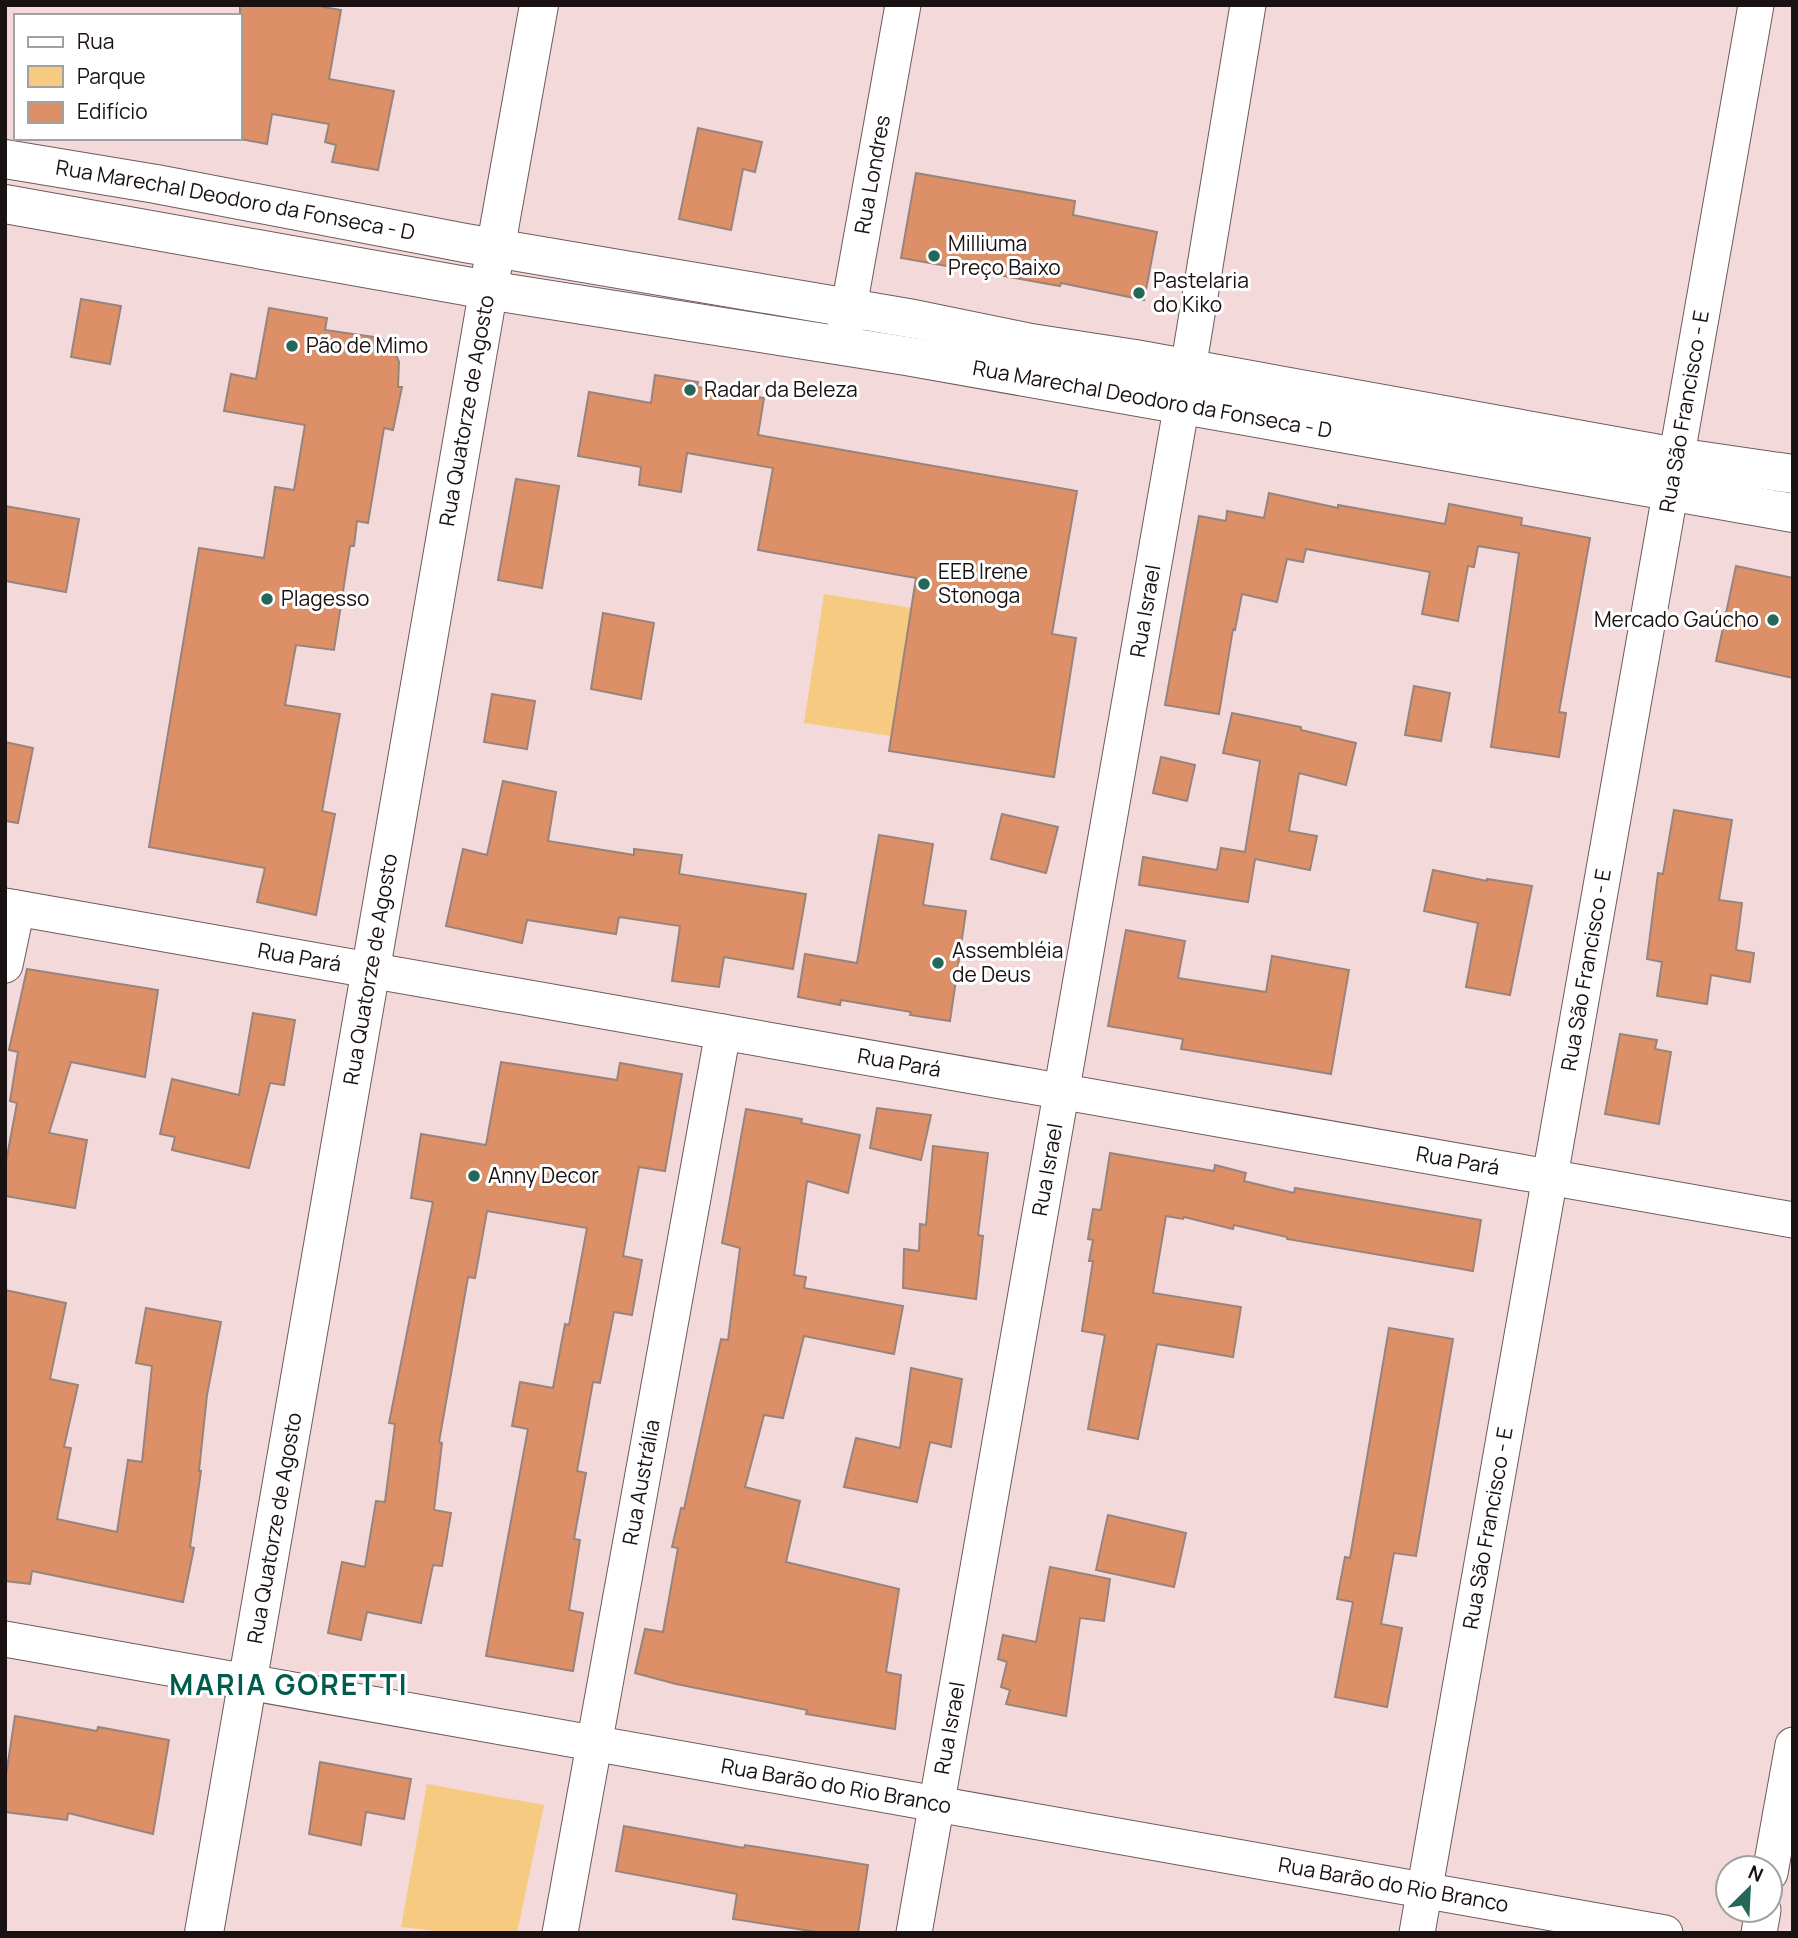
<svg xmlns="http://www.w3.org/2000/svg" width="1798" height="1938" viewBox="0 0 1798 1938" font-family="Manrope,sans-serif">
  <rect width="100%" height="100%" fill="#f3d9da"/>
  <path fill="#f6ca80" d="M 824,594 L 912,608 L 891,736 L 804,723 Z
    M 427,1784 L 544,1805 L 517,1933 L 452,1933 L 401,1927 Z"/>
  <path fill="#dd8f67" stroke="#99847b" stroke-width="2" d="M 240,5 L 324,5 L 323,7 L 341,10 L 329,79 L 394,91 L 378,170 L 332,162 L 336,145 L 325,142 L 329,124 L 272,114 L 267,144 L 240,139 Z
    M 698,128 L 762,142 L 755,172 L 743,169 L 731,230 L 679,219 Z
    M 916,173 L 1075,201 L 1073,215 L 1157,232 L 1144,300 L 1061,283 L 1060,286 L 901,258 Z
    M 81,299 L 121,306 L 110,364 L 71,357 Z
    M 269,308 L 327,318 L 325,330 L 381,338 L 395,353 L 399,362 L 398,387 L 402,387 L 393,430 L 384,428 L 368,523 L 357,521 L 354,546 L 350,546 L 334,650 L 296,645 L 285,705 L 340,714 L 322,811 L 335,814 L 316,915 L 257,902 L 265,868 L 149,847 L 199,548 L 264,558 L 275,487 L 294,490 L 305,425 L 224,411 L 231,374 L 256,379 Z
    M 655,375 L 698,382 L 697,387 L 764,398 L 758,435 L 1077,491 L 1052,634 L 1076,638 L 1054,777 L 889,751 L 916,578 L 758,550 L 773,468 L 687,453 L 681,492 L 639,485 L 641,467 L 578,456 L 589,392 L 651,403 Z
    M 516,479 L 559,486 L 542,588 L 498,580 Z
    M 1269,493 L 1338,508 L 1338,505 L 1445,524 L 1449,504 L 1522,518 L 1521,525 L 1590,538 L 1559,712 L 1566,713 L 1559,757 L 1491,747 L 1519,553 L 1478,546 L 1474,567 L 1468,566 L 1458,621 L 1422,614 L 1430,572 L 1306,549 L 1303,562 L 1287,559 L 1277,602 L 1242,594 L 1235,630 L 1233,629 L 1219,714 L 1165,705 L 1199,516 L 1226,521 L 1227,511 L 1264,518 Z
    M 5,506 L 79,519 L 66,592 L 5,581 Z
    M 1736,566 L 1793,578 L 1793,678 L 1716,661 Z
    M 603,613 L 654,623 L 641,699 L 591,689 Z
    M 1414,686 L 1450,693 L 1441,741 L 1405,735 Z
    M 492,694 L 535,701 L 527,749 L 484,742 Z
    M 1232,713 L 1301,727 L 1301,730 L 1356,743 L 1346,785 L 1299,773 L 1289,831 L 1317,836 L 1310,870 L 1255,859 L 1248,902 L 1139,885 L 1143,857 L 1217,870 L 1221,848 L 1245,852 L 1260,761 L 1223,753 Z
    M 5,742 L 33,748 L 18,823 L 5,821 Z
    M 1161,757 L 1195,765 L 1187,801 L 1153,793 Z
    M 503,781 L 556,792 L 548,841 L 634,855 L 634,849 L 682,855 L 679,874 L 806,894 L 793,969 L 724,957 L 719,987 L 672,981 L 680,926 L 619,917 L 616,934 L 527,920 L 522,943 L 446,926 L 463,849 L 487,855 Z
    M 1674,810 L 1732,820 L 1719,900 L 1742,903 L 1736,950 L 1754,953 L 1750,982 L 1711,975 L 1707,1004 L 1657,996 L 1662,962 L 1647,959 L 1658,873 L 1663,874 Z
    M 1002,814 L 1058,827 L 1046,873 L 991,859 Z
    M 879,835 L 933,844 L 923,905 L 966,911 L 950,1021 L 910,1015 L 911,1012 L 841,1000 L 840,1005 L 798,997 L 805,954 L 857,963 Z
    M 1433,870 L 1487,881 L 1487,879 L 1532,886 L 1510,995 L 1466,987 L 1478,923 L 1424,911 Z
    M 1126,930 L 1185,941 L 1178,978 L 1266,992 L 1272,956 L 1349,970 L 1331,1074 L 1181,1049 L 1183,1039 L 1108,1026 Z
    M 27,969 L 158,990 L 145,1077 L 71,1062 L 49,1133 L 87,1140 L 75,1208 L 5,1196 L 5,1167 L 17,1103 L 10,1101 L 18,1052 L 9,1050 Z
    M 253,1013 L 295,1020 L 284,1085 L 270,1083 L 249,1168 L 172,1150 L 175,1137 L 160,1134 L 172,1079 L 239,1095 Z
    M 1620,1034 L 1657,1040 L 1655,1049 L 1671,1052 L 1659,1124 L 1605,1114 Z
    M 501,1062 L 617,1080 L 620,1063 L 682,1074 L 665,1171 L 639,1167 L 623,1256 L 642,1260 L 632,1315 L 614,1312 L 600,1383 L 593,1382 L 577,1471 L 586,1473 L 574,1539 L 580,1540 L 569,1610 L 583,1613 L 573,1671 L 486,1656 L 528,1429 L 512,1426 L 520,1382 L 553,1388 L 565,1324 L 569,1325 L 587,1228 L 487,1211 L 475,1278 L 468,1277 L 439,1442 L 442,1443 L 434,1510 L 451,1513 L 442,1566 L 433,1565 L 421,1623 L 367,1612 L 361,1640 L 328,1633 L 342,1562 L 365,1567 L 376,1501 L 385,1502 L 395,1424 L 389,1423 L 433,1202 L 411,1198 L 421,1134 L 486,1145 Z
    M 877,1108 L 931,1115 L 921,1160 L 870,1148 Z
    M 746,1109 L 802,1119 L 801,1123 L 860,1135 L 848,1193 L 807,1181 L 794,1275 L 806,1277 L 804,1288 L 903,1306 L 894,1354 L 804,1336 L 783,1418 L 764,1415 L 745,1487 L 800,1501 L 786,1562 L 899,1589 L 886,1672 L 901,1675 L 895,1729 L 806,1714 L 807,1710 L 676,1684 L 635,1673 L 645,1629 L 663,1632 L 678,1548 L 672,1547 L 681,1508 L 684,1509 L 721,1339 L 728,1340 L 740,1248 L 722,1243 Z
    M 933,1146 L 988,1153 L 978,1235 L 983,1236 L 976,1299 L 903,1288 L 904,1249 L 919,1251 L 920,1224 L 926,1225 Z
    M 1110,1153 L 1214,1171 L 1215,1165 L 1246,1173 L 1244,1181 L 1294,1193 L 1295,1188 L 1481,1220 L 1473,1271 L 1287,1239 L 1287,1237 L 1234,1225 L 1233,1229 L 1184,1217 L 1183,1219 L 1166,1216 L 1153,1293 L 1241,1307 L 1233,1357 L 1157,1344 L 1138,1439 L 1088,1429 L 1105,1335 L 1082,1331 L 1093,1261 L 1089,1261 L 1093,1240 L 1088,1239 L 1093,1209 L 1101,1210 Z
    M 5,1290 L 66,1303 L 50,1379 L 78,1385 L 64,1447 L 71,1448 L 57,1519 L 117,1532 L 128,1460 L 142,1462 L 152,1366 L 136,1363 L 146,1308 L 221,1322 L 207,1395 L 199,1471 L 201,1471 L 190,1547 L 194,1548 L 183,1602 L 32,1571 L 30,1584 L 5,1581 Z
    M 1389,1328 L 1453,1339 L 1416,1556 L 1394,1553 L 1381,1624 L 1402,1628 L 1387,1707 L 1335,1697 L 1353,1602 L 1337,1599 L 1345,1557 L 1350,1558 Z
    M 911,1368 L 962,1379 L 951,1447 L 930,1442 L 917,1502 L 844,1487 L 856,1438 L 900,1448 Z
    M 1108,1515 L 1186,1533 L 1174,1587 L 1096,1570 Z
    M 1050,1567 L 1110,1579 L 1104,1621 L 1080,1618 L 1066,1716 L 1006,1704 L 1010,1690 L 1001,1687 L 1007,1662 L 998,1659 L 1003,1635 L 1036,1642 Z
    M 15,1716 L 97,1731 L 98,1727 L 169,1740 L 153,1834 L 68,1813 L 67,1820 L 5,1812 L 5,1782 Z
    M 320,1762 L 411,1779 L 404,1819 L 366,1812 L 361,1845 L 309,1834 Z
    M 624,1826 L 744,1848 L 745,1845 L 868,1865 L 858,1933 L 824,1933 L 733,1919 L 737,1894 L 616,1871 Z"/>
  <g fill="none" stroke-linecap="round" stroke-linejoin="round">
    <g stroke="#705a5b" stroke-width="37">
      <g id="minor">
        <path id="s1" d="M 844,335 L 903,5"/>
        <path id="s2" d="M 5,906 L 1793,1220"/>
        <path d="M 5,965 L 17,908"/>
        <path id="s3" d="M 5,1639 L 1665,1933"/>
        <path d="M 1770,1873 L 1793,1745"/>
        <path id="s4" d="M 560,1933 L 723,1032"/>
        <path id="s5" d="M 914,1933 L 1188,369 L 1248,5"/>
        <path id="s6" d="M 1417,1933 L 1756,5"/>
        <path d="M 1759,1933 L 1763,1910"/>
      </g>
    </g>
    <g stroke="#705a5b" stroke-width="40">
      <g id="tertiary">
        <path id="s7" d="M 5,159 L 156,184 L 465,243 L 914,319 L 1031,343 L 1135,359 L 1676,457 L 1793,474"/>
        <path id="s8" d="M 5,204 L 488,290 L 906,356 L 1793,513"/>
        <path id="s9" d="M 204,1933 C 318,1291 423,647 539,5"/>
      </g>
    </g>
    <use href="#minor" stroke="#fff" stroke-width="35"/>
    <use href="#tertiary" stroke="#fff" stroke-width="38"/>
  </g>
  <g fill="#256859" stroke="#fff" stroke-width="2.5">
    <circle cx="934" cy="256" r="7"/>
    <circle cx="1139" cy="293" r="7"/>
    <circle cx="292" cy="346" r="7"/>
    <circle cx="690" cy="390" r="7"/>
    <circle cx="924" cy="584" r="7"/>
    <circle cx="267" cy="599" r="7"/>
    <circle cx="1773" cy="620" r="7"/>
    <circle cx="938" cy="963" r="7"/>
    <circle cx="474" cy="1176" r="7"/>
  </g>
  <g text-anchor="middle" stroke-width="6" stroke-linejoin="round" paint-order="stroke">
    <g font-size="21" fill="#1a1112" stroke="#fff">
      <text dy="7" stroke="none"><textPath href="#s1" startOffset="163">Rua Londres</textPath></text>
      <text dy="7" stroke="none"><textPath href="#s7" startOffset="234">Rua Marechal Deodoro da Fonseca - D</textPath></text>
      <text dy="7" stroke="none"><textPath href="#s8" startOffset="1164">Rua Marechal Deodoro da Fonseca - D</textPath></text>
      <text dy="7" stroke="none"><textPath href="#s9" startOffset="1545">Rua Quatorze de Agosto</textPath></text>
      <text dy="7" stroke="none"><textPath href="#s6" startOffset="1545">Rua São Francisco - E</textPath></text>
      <text dy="7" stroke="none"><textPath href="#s5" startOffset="1342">Rua Israel</textPath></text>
      <text dy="7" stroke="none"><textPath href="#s2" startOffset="299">Rua Pará</textPath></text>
      <text dy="7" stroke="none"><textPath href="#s9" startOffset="978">Rua Quatorze de Agosto</textPath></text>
      <text dy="7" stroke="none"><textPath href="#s6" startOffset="978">Rua São Francisco - E</textPath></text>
      <text dy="7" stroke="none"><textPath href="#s2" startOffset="908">Rua Pará</textPath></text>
      <text dy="7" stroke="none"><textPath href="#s2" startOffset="1475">Rua Pará</textPath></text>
      <text dy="7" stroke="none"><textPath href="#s5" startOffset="775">Rua Israel</textPath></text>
      <text dy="7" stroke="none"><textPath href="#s4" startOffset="458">Rua Austrália</textPath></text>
      <text dy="7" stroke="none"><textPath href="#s6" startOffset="411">Rua São Francisco - E</textPath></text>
      <text dy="7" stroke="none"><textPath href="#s9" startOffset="411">Rua Quatorze de Agosto</textPath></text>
      <text dy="7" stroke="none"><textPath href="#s5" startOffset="208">Rua Israel</textPath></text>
      <text dy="7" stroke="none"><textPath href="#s3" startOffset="844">Rua Barão do Rio Branco</textPath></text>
      <text dy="7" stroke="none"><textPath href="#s3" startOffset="1410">Rua Barão do Rio Branco</textPath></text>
    </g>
    <g font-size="21" fill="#1a1112" stroke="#fff" text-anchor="start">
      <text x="948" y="251">Milliuma<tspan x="948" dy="24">Preço Baixo</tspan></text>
      <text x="1153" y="288">Pastelaria<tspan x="1153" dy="24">do Kiko</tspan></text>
      <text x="306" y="353">Pão de Mimo</text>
      <text x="704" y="397">Radar da Beleza</text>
      <text x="938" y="579">EEB Irene<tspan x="938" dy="24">Stonoga</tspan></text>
      <text x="281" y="606">Plagesso</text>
      <text x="1759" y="627" text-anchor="end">Mercado Gaúcho</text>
      <text x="952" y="958">Assembléia<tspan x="952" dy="24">de Deus</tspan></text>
      <text x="488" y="1183">Anny Decor</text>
    </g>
    <g font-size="28" font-weight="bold" letter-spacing="2" fill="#005c4c" stroke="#fff">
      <text x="289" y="1695">MARIA GORETTI</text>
    </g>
  </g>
  <rect width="1798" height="1938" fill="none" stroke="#1a1112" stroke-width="14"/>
  <rect x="14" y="14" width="228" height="126" fill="#ffffff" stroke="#a3a0a0" stroke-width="2"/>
  <rect x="28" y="37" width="35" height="10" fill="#ffffff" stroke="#a3a0a0" stroke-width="2"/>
  <text x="77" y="49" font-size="21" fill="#1a1112">Rua</text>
  <rect x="28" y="66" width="35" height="21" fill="#f6ca80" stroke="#a3a0a0" stroke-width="2"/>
  <text x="77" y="84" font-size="21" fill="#1a1112">Parque</text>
  <rect x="28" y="102" width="35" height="21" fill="#dd8f67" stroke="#a3a0a0" stroke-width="2"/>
  <text x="77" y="119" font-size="21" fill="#1a1112">Edifício</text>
  <g transform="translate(1749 1889) rotate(24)"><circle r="33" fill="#ffffff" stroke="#a3a0a0" stroke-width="2"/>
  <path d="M0-5L12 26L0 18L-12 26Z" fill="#256859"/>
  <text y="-10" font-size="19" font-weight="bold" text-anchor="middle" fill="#1a1112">N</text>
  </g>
</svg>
